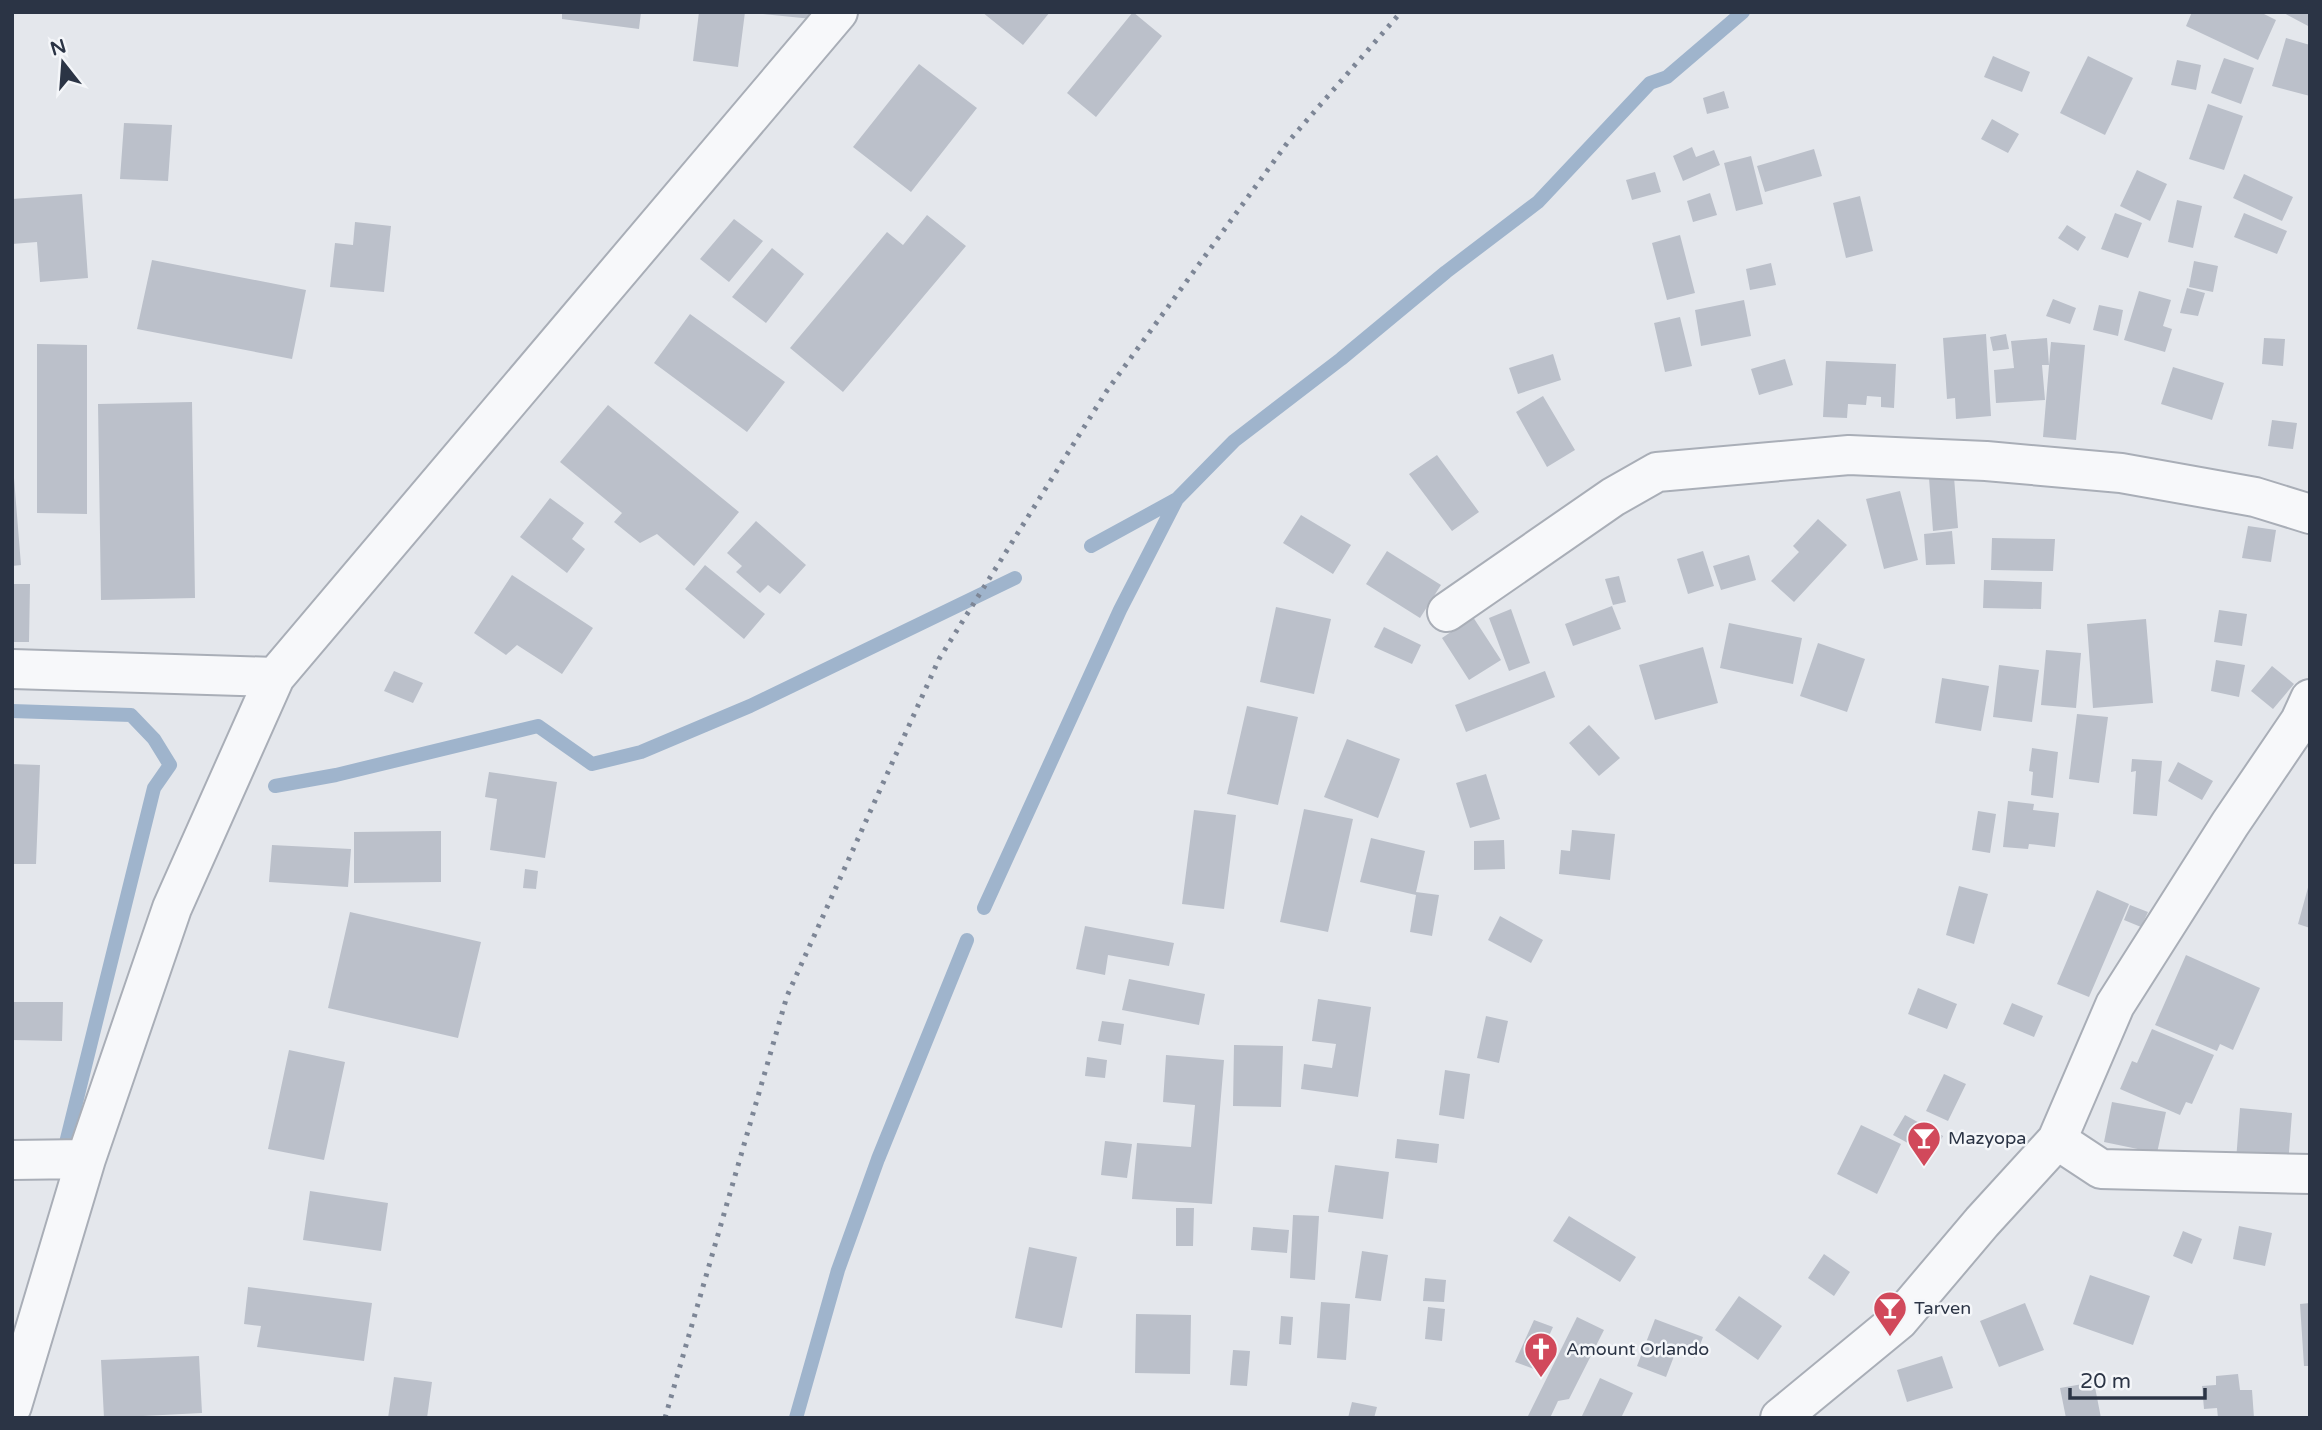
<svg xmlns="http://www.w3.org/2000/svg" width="2322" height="1430" viewBox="0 0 2322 1430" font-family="'Varela Round',sans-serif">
  <rect width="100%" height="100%" fill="#e4e7ec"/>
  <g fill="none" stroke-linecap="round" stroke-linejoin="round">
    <path stroke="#9fb4cc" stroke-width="14" d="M 1091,546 L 1177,499 L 1234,441 L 1341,359 L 1446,272 L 1538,202 L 1650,83 L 1667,77 L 1743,12
      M 12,711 L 131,715 L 154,739 L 170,765 L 154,788 L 65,1147 L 56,1147
      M 275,786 L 336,775 L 538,726 L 592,764 L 641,752 L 750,706 L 1015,578
      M 984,908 L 1120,610 L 1177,499
      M 796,1418 L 838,1270 L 878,1159 L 967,940"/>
  </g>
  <path fill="#bbc0ca" d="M 562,12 L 641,12 L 639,29 L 562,19 Z
    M 699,12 L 745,12 L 738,67 L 693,61 Z
    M 763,12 L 813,12 L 812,19 L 763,14 Z
    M 982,12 L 1050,12 L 1023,45 Z
    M 1133,12 L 1162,36 L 1096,117 L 1067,93 Z
    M 2192,12 L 2260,12 L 2276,20 L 2258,60 L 2186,26 Z
    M 2282,12 L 2310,12 L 2310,27 Z
    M 2286,38 L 2310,45 L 2310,96 L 2272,86 Z
    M 1993,56 L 2030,72 L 2022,92 L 1984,77 Z
    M 2088,56 L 2133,78 L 2105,135 L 2060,113 Z
    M 2224,58 L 2254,68 L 2241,104 L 2211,93 Z
    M 2177,60 L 2201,65 L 2196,90 L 2171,85 Z
    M 919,64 L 977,108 L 911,192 L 853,147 Z
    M 1724,91 L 1729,108 L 1707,114 L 1703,98 Z
    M 2208,104 L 2243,116 L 2224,170 L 2189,159 Z
    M 1992,119 L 2019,134 L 2008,153 L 1981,139 Z
    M 124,123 L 172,125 L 168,181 L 120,179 Z
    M 1692,147 L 1696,157 L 1714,150 L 1720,165 L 1683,181 L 1673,156 Z
    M 1814,149 L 1822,176 L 1765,192 L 1757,166 Z
    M 1751,156 L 1763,204 L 1736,211 L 1724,163 Z
    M 2137,170 L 2167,184 L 2150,221 L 2120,206 Z
    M 1655,172 L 1661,192 L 1632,200 L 1626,180 Z
    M 2244,174 L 2293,197 L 2282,221 L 2233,198 Z
    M 1710,193 L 1717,215 L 1693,222 L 1687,201 Z
    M 82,194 L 88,278 L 40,282 L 37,242 L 12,244 L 12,199 Z
    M 1860,196 L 1873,251 L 1846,258 L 1833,203 Z
    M 2177,200 L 2202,206 L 2193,248 L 2168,242 Z
    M 2115,213 L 2142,223 L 2128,258 L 2101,249 Z
    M 2244,213 L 2287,231 L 2277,254 L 2234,237 Z
    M 927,215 L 966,246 L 843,392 L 790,348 L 887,232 L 903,245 Z
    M 734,219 L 763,241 L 729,282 L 700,259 Z
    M 355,222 L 391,226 L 384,292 L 330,287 L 335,243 L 353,245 Z
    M 2067,225 L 2086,237 L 2078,251 L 2058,238 Z
    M 1680,235 L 1695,293 L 1667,300 L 1652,243 Z
    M 772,248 L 804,274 L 766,323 L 732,297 Z
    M 152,260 L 306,290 L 292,359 L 137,329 Z
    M 2194,261 L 2218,266 L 2213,292 L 2189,287 Z
    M 1771,263 L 1776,285 L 1750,290 L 1746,269 Z
    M 2187,288 L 2205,293 L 2198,316 L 2180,313 Z
    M 2139,291 L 2171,300 L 2163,326 L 2172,329 L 2165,352 L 2124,340 Z
    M 2053,299 L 2076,308 L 2070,324 L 2046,316 Z
    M 1744,300 L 1751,336 L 1701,346 L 1695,310 Z
    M 2099,305 L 2123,310 L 2118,336 L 2093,330 Z
    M 690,314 L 785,382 L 747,432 L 654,363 Z
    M 1680,317 L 1692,366 L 1665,372 L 1654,323 Z
    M 1986,334 L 1991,416 L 1956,419 L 1955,398 L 1947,399 L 1943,338 Z
    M 2006,334 L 2009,349 L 1993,351 L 1990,337 Z
    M 2047,338 L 2049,365 L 2042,365 L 2045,400 L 1996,403 L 1994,370 L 2014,368 L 2011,341 Z
    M 2264,338 L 2285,339 L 2283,366 L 2262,364 Z
    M 2051,342 L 2085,345 L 2076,440 L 2043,437 Z
    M 37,344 L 87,345 L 87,514 L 37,513 Z
    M 1553,354 L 1561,380 L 1518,394 L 1509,368 Z
    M 1785,359 L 1793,385 L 1759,395 L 1751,369 Z
    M 1826,361 L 1896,364 L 1894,408 L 1881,407 L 1881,397 L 1867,396 L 1866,405 L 1848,404 L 1847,418 L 1823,417 Z
    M 2173,367 L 2224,383 L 2212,420 L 2161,404 Z
    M 1543,396 L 1575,450 L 1547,467 L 1516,412 Z
    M 192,402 L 195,598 L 101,600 L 98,404 Z
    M 608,405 L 739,512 L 694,566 L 657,534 L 640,543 L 614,522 L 622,513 L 560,462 Z
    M 2272,420 L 2297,423 L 2293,449 L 2268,446 Z
    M 1437,455 L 1479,512 L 1452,531 L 1409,474 Z
    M 1954,477 L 1958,528 L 1933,531 L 1929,478 Z
    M 12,478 L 14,478 L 21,565 L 12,566 Z
    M 1900,491 L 1918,560 L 1884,569 L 1866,499 Z
    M 550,498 L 584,523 L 572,539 L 585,549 L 567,573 L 520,537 Z
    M 1301,515 L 1351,545 L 1333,574 L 1283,543 Z
    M 1818,519 L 1847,545 L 1794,602 L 1771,581 L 1799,552 L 1793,546 Z
    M 756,521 L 806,565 L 780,594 L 768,585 L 760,593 L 736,572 L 742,566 L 727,553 Z
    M 2248,526 L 2276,530 L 2271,562 L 2242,558 Z
    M 1952,531 L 1955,564 L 1926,565 L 1924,534 Z
    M 1992,538 L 2055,539 L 2053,571 L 1991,570 Z
    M 1387,551 L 1441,585 L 1420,618 L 1366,584 Z
    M 1703,551 L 1714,586 L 1688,594 L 1677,559 Z
    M 1749,555 L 1756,580 L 1721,590 L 1713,566 Z
    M 705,565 L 765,614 L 744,639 L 685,589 Z
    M 512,575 L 593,628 L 562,674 L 517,645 L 506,655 L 474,633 Z
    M 1619,576 L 1626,602 L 1613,605 L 1605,579 Z
    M 1984,580 L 2042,582 L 2041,609 L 1983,608 Z
    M 12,584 L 30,584 L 29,642 L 12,642 Z
    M 1612,606 L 1621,629 L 1573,646 L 1565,624 Z
    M 1276,607 L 1331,619 L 1314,694 L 1260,682 Z
    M 1511,609 L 1530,663 L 1509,671 L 1489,618 Z
    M 2219,610 L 2247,614 L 2242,646 L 2214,642 Z
    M 1473,617 L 1501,660 L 1469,680 L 1442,638 Z
    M 2146,619 L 2153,703 L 2093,708 L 2087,624 Z
    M 1729,623 L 1802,638 L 1793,684 L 1720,668 Z
    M 1384,627 L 1421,645 L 1412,664 L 1374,647 Z
    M 1818,643 L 1865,659 L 1847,712 L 1800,696 Z
    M 1703,647 L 1718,703 L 1655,720 L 1639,665 Z
    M 2046,650 L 2081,653 L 2076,708 L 2041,705 Z
    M 2216,660 L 2245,665 L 2239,697 L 2211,691 Z
    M 1999,665 L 2039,670 L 2032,722 L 1993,717 Z
    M 2272,666 L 2294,684 L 2273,709 L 2251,691 Z
    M 394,671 L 423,683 L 413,703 L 384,691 Z
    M 1545,671 L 1555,697 L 1466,732 L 1455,705 Z
    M 1942,678 L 1989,686 L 1981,731 L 1935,723 Z
    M 1247,706 L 1298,717 L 1278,805 L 1227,794 Z
    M 2077,714 L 2108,717 L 2099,783 L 2069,779 Z
    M 1589,725 L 1620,758 L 1599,776 L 1569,743 Z
    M 1347,739 L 1400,759 L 1378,818 L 1324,797 Z
    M 2032,748 L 2058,752 L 2053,798 L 2031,795 L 2033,772 L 2029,771 Z
    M 2132,759 L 2162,761 L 2157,816 L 2133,814 L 2136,771 L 2131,772 Z
    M 2178,762 L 2213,781 L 2202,800 L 2168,781 Z
    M 12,764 L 40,765 L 36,864 L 12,864 Z
    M 489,772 L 557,782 L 545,858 L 490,850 L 497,799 L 485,797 Z
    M 1486,774 L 1500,819 L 1470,828 L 1456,783 Z
    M 2008,801 L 2034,804 L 2033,810 L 2059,813 L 2055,847 L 2029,844 L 2028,849 L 2003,847 Z
    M 1304,809 L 1353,819 L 1328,932 L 1280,922 Z
    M 1194,810 L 1236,815 L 1224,909 L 1182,904 Z
    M 1978,811 L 1996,814 L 1990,853 L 1972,850 Z
    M 1572,830 L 1615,834 L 1610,880 L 1559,874 L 1561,850 L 1570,851 Z
    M 441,831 L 441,882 L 354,883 L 354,832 Z
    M 1371,838 L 1425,851 L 1416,892 L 1439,895 L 1432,936 L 1410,932 L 1416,895 L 1360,882 Z
    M 1504,840 L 1505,869 L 1474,870 L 1474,841 Z
    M 272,845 L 351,849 L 348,887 L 269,882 Z
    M 525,869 L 538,871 L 536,889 L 523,888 Z
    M 2309,884 L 2310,884 L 2310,928 L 2298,924 Z
    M 1959,886 L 1988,894 L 1974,944 L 1946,935 Z
    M 2097,890 L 2129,904 L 2089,997 L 2057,984 Z
    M 2130,905 L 2148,912 L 2141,927 L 2124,920 Z
    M 350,912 L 481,942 L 458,1038 L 328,1008 Z
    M 1500,916 L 1543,940 L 1531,963 L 1488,940 Z
    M 1085,926 L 1174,943 L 1169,966 L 1108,955 L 1105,975 L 1076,969 Z
    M 2186,955 L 2260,988 L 2233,1050 L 2220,1044 L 2217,1051 L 2155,1025 Z
    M 1129,979 L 1205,994 L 1199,1025 L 1122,1010 Z
    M 1918,988 L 1957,1004 L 1947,1029 L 1908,1014 Z
    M 1318,999 L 1371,1007 L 1358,1097 L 1301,1089 L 1304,1064 L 1332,1068 L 1336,1044 L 1312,1041 Z
    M 12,1002 L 63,1002 L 62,1041 L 12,1040 Z
    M 2012,1003 L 2043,1016 L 2034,1037 L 2003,1024 Z
    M 1486,1016 L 1508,1021 L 1499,1063 L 1477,1058 Z
    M 1102,1021 L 1124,1024 L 1121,1045 L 1098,1041 Z
    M 2152,1029 L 2214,1055 L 2192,1104 L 2186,1102 L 2180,1115 L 2120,1089 L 2132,1061 L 2137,1063 Z
    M 1234,1045 L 1283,1046 L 1281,1107 L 1233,1106 Z
    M 289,1050 L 345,1062 L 324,1160 L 268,1149 Z
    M 1166,1055 L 1224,1060 L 1212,1204 L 1132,1199 L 1137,1143 L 1191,1147 L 1195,1105 L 1163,1102 Z
    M 1087,1057 L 1107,1060 L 1105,1078 L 1085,1076 Z
    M 1445,1070 L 1470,1074 L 1464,1119 L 1439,1115 Z
    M 1944,1074 L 1966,1084 L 1948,1121 L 1926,1111 Z
    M 2112,1102 L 2166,1112 L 2157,1153 L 2104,1142 Z
    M 2240,1108 L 2292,1113 L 2288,1165 L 2236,1161 Z
    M 1905,1115 L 1943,1136 L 1932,1156 L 1893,1135 Z
    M 1861,1125 L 1901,1144 L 1877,1194 L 1837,1174 Z
    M 1397,1139 L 1439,1144 L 1437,1163 L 1395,1158 Z
    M 1105,1141 L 1132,1144 L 1127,1178 L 1101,1175 Z
    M 1335,1165 L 1389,1172 L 1383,1219 L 1328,1212 Z
    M 310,1191 L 388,1203 L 381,1251 L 303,1240 Z
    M 1176,1208 L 1194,1208 L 1193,1246 L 1176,1246 Z
    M 1293,1215 L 1319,1216 L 1315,1280 L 1290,1278 Z
    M 1569,1216 L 1636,1257 L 1620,1282 L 1553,1241 Z
    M 2239,1226 L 2272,1233 L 2265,1266 L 2233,1259 Z
    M 1253,1227 L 1289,1230 L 1287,1253 L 1251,1250 Z
    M 2183,1231 L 2202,1239 L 2192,1264 L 2173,1256 Z
    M 1029,1247 L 1077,1257 L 1062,1328 L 1015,1318 Z
    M 1362,1251 L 1388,1255 L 1381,1301 L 1355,1298 Z
    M 1824,1254 L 1850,1272 L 1834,1296 L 1808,1278 Z
    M 2090,1275 L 2150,1296 L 2133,1345 L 2073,1324 Z
    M 1425,1278 L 1446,1280 L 1444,1302 L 1423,1301 Z
    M 248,1287 L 372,1303 L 364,1361 L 257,1347 L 261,1326 L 244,1324 Z
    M 1739,1296 L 1782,1326 L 1758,1360 L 1715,1330 Z
    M 1321,1302 L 1350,1304 L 1346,1360 L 1317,1358 Z
    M 2025,1303 L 2044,1350 L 1999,1367 L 1980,1321 Z
    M 2310,1303 L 2310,1366 L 2304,1366 L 2300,1304 Z
    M 1428,1307 L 1445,1309 L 1442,1341 L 1425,1339 Z
    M 1136,1314 L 1191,1315 L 1190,1374 L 1135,1373 Z
    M 1281,1316 L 1293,1317 L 1291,1345 L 1279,1344 Z
    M 1577,1317 L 1604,1330 L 1569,1399 L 1558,1401 L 1550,1418 L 1527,1418 Z
    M 1655,1319 L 1703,1337 L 1695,1358 L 1676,1351 L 1666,1377 L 1637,1366 Z
    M 1534,1320 L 1553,1327 L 1534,1369 L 1515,1362 Z
    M 1233,1350 L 1250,1351 L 1247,1386 L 1230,1385 Z
    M 199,1356 L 202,1413 L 104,1418 L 101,1360 Z
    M 1942,1356 L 1953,1388 L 1907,1402 L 1897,1370 Z
    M 2238,1374 L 2240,1390 L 2252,1390 L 2254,1418 L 2218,1418 L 2217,1408 L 2204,1409 L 2202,1386 L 2216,1385 L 2216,1376 Z
    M 394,1377 L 432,1382 L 427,1418 L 388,1418 Z
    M 1600,1378 L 1633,1393 L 1621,1418 L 1581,1418 Z
    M 2094,1382 L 2101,1418 L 2066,1418 L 2060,1388 Z
    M 1352,1402 L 1377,1407 L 1374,1418 L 1348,1418 Z"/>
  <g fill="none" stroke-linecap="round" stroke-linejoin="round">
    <g stroke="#a9aeb7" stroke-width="42">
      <path id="minor" d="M 1447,612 L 1613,497 L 1657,472 L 1849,455 L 1986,461 L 2121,473 L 2255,497 L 2310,514
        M 12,669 L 275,677
        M 2057,1140 L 2101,1169 L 2310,1174
        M 12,1160 L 86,1159
        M 12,1406 L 86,1159 L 172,908 L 275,677 L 838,12
        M 1780,1418 L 1899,1320 L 1982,1222 L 2057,1140 L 2115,1005 L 2230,824 L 2300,721 L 2310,699"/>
    </g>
    <use href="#minor" stroke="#f7f8fa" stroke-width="38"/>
    <path stroke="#7d8696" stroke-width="5" stroke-dasharray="3.5 7" stroke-linecap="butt" d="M 665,1418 L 787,996 L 939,659 L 1106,392 L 1288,142 L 1401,12"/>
  </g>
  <defs>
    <g id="bar-pin" transform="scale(1.75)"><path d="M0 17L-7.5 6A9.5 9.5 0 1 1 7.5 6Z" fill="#d1495b" stroke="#f4f6f9"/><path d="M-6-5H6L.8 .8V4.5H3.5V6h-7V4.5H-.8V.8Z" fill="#fff"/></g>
    <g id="church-pin" transform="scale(1.75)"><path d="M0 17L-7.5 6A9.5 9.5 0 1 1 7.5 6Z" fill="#d1495b" stroke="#f4f6f9"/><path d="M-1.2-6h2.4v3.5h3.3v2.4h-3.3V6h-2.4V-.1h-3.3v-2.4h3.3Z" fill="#fff"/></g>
  </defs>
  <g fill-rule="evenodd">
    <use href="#bar-pin" x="1924" y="1138"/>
    <use href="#bar-pin" x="1890" y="1308"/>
    <use href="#church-pin" x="1541" y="1349"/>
  </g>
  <g text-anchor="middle" stroke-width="5" stroke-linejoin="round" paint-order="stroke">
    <g font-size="18" fill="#2b3445" stroke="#f4f6f9" text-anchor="start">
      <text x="1948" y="1144">Mazyopa</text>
      <text x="1914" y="1314">Tarven</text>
      <text x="1566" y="1355">Amount Orlando</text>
    </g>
  </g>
  <rect width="2322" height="1430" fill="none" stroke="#2b3445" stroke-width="28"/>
  <g transform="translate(63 63) rotate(343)" stroke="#f4f6f9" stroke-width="5" paint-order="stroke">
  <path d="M0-5L12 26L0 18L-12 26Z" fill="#2b3445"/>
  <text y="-10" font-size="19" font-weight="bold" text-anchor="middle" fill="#2b3445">N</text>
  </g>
  <path d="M2070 1388v10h135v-10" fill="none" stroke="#2b3445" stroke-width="3.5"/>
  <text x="2080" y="1388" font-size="21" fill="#2b3445" stroke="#f4f6f9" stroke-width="5" paint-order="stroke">20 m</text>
</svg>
